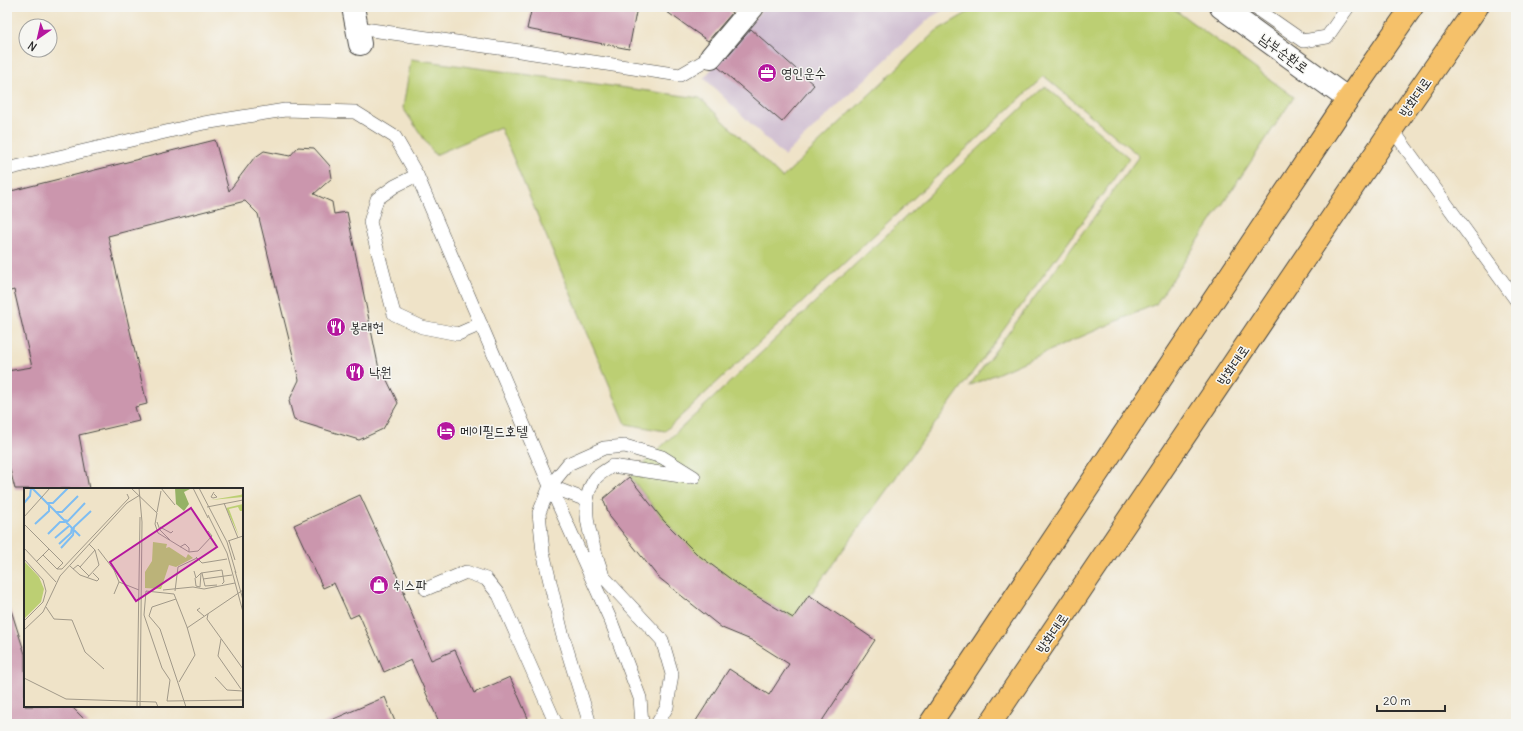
<svg xmlns="http://www.w3.org/2000/svg" width="1523" height="731" viewBox="0 0 1523 731" font-family="Delius,'Poor Story',sans-serif">
  <rect width="100%" height="100%" fill="#f6f6f2"/>
  <filter id="ink" filterUnits="userSpaceOnUse"><feTurbulence type="fractalNoise" baseFrequency=".025" numOctaves="2"/><feDisplacementMap in="SourceGraphic" scale="8" xChannelSelector="R" yChannelSelector="G"/><feConvolveMatrix kernelMatrix="1 2 1 2 8 2 1 2 1" color-interpolation-filters="sRGB"/></filter>
  <filter id="wash" filterUnits="userSpaceOnUse"><feTurbulence type="fractalNoise" baseFrequency=".012" numOctaves="4" result="noise"/><feDisplacementMap in="SourceGraphic" scale="16" xChannelSelector="R" yChannelSelector="G"/><feGaussianBlur stdDeviation="0.9" result="paint"/><feColorMatrix in="noise" values="0 0 0 0 0 0 0 0 0 0 0 0 0 0 0 0 0 1.4 0 .05"/><feComposite in="paint" operator="in"/></filter>
  <g filter="url(#wash)">
    <rect width="100%" height="100%" fill="#efe3c8"/>
    <path fill="#cfbdd0" d="M 764,7 L 949,7 L 931,17 L 784,156 L 704,78 Z"/>
    <path fill="#bccf73" stroke="#747d4f" d="M 977,7 L 1171,7 L 1294,97 L 1156,304 L 969,386 L 1139,156 L 1044,76 L 665,431 L 626,424 L 500,127 L 435,155 L 403,108 L 411,59 L 700,98 L 782,178 L 936,31 Z
      M 1045,86 L 1129,158 L 794,617 L 788,615 C 756,596 723,578 696,553 C 671,530 650,503 630,476 Z"/>
    <g id="blocks">
      <path fill="#cb96ad" d="M 532,7 L 637,7 L 629,49 L 527,29 Z
        M 660,7 L 725,7 L 732,13 L 708,41 Z
        M 751,29 L 814,85 L 782,122 L 718,67 Z
        M 215,140 L 229,191 L 254,158 L 264,151 L 290,156 L 298,147 L 314,148 L 330,166 L 332,178 L 314,194 L 332,202 L 334,214 L 347,212 L 380,374 L 385,376 L 398,403 L 383,429 L 359,440 L 294,420 L 289,401 L 299,380 L 258,214 L 245,201 L 108,236 L 147,404 L 135,407 L 139,421 L 79,435 L 89,489 L 15,489 L 7,458 L 7,371 L 32,367 L 14,290 L 7,292 L 7,192 Z
        M 629,477 L 664,521 L 697,554 L 740,586 L 793,618 L 809,595 L 875,640 L 820,724 L 694,724 L 729,669 L 769,695 L 789,664 L 751,640 L 722,628 L 658,577 L 610,517 L 603,499 Z
        M 360,495 L 405,593 L 403,593 L 431,660 L 455,650 L 474,693 L 510,677 L 528,718 L 514,724 L 440,724 L 411,660 L 384,672 L 359,614 L 350,618 L 334,583 L 323,588 L 294,525 Z
        M 7,610 L 11,610 L 25,654 L 25,706 L 71,706 L 89,724 L 7,724 Z
        M 385,697 L 396,724 L 322,724 Z"/>
    </g>
  </g>
  <g filter="url(#ink)">
    <use href="#blocks" fill-opacity="0" stroke="#484743" stroke-width="1"/>
    <g fill="none" stroke-linecap="round" stroke-linejoin="round">
      <g stroke="#484743" stroke-width="14">
        <path id="service" d="M 1254,7 L 1303,41 L 1327,37 L 1348,7
          M 357,28 L 513,50 L 680,75 L 711,57
          M 1392,129 L 1516,300
          M 7,169 L 204,123 L 285,110 L 355,112 L 395,137 L 417,175 L 550,486 L 611,621 L 640,698 L 642,724
          M 417,175 L 395,186 L 377,199 L 370,222 L 394,314 L 422,327 L 458,334 L 481,324
          M 550,486 L 586,500
          M 586,558 L 662,640 L 672,674 L 667,707 L 657,724
          M 602,573 C 594,547 576,505 595,479 C 598,474 607,470 612,466 L 688,477
          M 426,589 L 466,572 L 486,579 L 499,595 L 556,724
          M 589,724 L 589,721 L 562,633 L 543,552 L 539,513 L 550,486 L 568,464 L 604,448 L 625,446 L 662,457 L 694,477"/>
      </g>
      <g stroke="#484743" stroke-width="24">
        <path id="minor" d="M 353,7 L 360,44
          M 1221,7 L 1348,99
          M 711,57 L 753,7"/>
      </g>
      <g stroke="#484743" stroke-width="24">
        <path id="primary" d="M 930,724 L 1348,99 L 1412,7
          M 990,724 L 1392,129 L 1477,7"/>
      </g>
      <use href="#service" stroke="#fff" stroke-width="13"/>
      <use href="#minor" stroke="#fff" stroke-width="22"/>
      <use href="#primary" stroke="#f5c16b" stroke-width="22"/>
    </g>
  </g>
  <defs>
    <g id="office-disc" transform="scale(1)"><circle r="9.5" fill="#b5179e" stroke="#f6f6f2"/><path d="M-6-3h4V-5.5h4V-3h4V5H-6ZM-1-4.5V-3h2v-1.5ZM-6 0V1H6V0Z" fill="#fff"/></g>
    <g id="restaurant-disc" transform="scale(1)"><circle r="9.5" fill="#b5179e" stroke="#f6f6f2"/><path d="M-5-6h1v4h1v-4h1v4h1v-4h1v5L-1.5 .5V6h-2V.5L-5-1ZM5-6V6H3V1.5H1.5Q1.5-4 5-6Z" fill="#fff"/></g>
    <g id="hotel-disc" transform="scale(1)"><circle r="9.5" fill="#b5179e" stroke="#f6f6f2"/><path d="M-6-4.5h1.5V1H6V5H4.5V3h-9V5H-6ZM-4 0a1.8 1.8 0 1 1 3.6 0ZM.5 0V-2.5h3Q6-2.5 6 0Z" fill="#fff"/></g>
    <g id="shop-disc" transform="scale(1)"><circle r="9.5" fill="#b5179e" stroke="#f6f6f2"/><path d="M-5-2.5h2.3a2.7 3.5 0 0 1 5.4 0H5L5.5 6h-11ZM-1.5-2.5h3a1.5 2.3 0 0 0-3 0Z" fill="#fff"/></g>
  </defs>
  <g fill-rule="evenodd">
    <use href="#office-disc" x="767" y="73"/>
    <use href="#restaurant-disc" x="336" y="327"/>
    <use href="#restaurant-disc" x="355" y="372"/>
    <use href="#hotel-disc" x="446" y="431"/>
    <use href="#shop-disc" x="379" y="585"/>
  </g>
  <g text-anchor="middle" stroke-width="3" stroke-linejoin="round" paint-order="stroke">
    <g font-size="14" fill="#2b2b2b" stroke="#f6f6f2">
      <text transform="translate(1284 53) rotate(36)" y="5">남부순환로</text>
      <text transform="translate(1415 97) rotate(-55)" y="5">방화대로</text>
      <text transform="translate(1233 365) rotate(-56)" y="5">방화대로</text>
      <text transform="translate(1052 633) rotate(-56)" y="5">방화대로</text>
    </g>
    <g font-size="14" fill="#2b2b2b" stroke="#f6f6f2" text-anchor="start">
      <text x="781" y="78">영인운수</text>
      <text x="350" y="332">봉래헌</text>
      <text x="369" y="377">낙원</text>
      <text x="460" y="436">메이필드호텔</text>
      <text x="393" y="590">쉬스파</text>
    </g>
  </g>
  <g transform="translate(24 488)">
    <rect width="219" height="219" fill="#efe3c8"/>
    <path d="M 219,6 L 219,9 L 187,12 L 216,7 ZM 219,16 L 219,23 L 216,23 L 214,19 L 205,21 L 215,48 L 202,20 ZM 129,54 L 143,56 L 142,60 L 145,59 L 162,70 L 164,66 L 169,70 L 152,79 L 145,77 L 137,101 L 121,100 L 121,84 L 128,73 ZM 0,73 L 15,89 L 20,101 L 17,114 L 0,131 Z" fill="#bccf73"/>
    <path d="M 151,0 L 166,1 L 160,4 L 165,16 L 160,23 L 152,16 Z" fill="#95b265"/>
    <path fill="none" stroke="#7ebdf2" stroke-width="2" d="M 8,0 L 56,48M 0,15 L 6,8 L 7,0M 23,15 L 29,15 L 44,0M 32,24 L 38,24 L 54,8M 40,32 L 44,33 L 61,15M 11,36 L 25,23 L 25,17M 24,46 L 36,34 L 41,34M 31,50 L 45,38M 35,56 L 47,45 L 48,40M 37,60 L 49,47 L 50,39 L 67,23"/>
    <path fill="none" stroke="#a19989" stroke-width="1" d="M 107,0 L 133,25 L 131,36 L 134,45 L 165,64 L 174,63 L 188,48 L 184,43M 115,0 L 118,34 L 116,219M 137,0 L 151,17M 169,0 L 184,30M 175,0 L 203,54 L 212,85M 190,6 L 193,9 L 189,10 L 187,9 L 190,4M 200,15 L 214,50M 183,19 L 219,12M 133,24 L 137,3M 184,27 L 203,65 L 219,124M 0,29 L 26,0M 133,34 L 136,42 L 146,52M 0,36 L 39,75 L 33,81M 136,39 L 147,45 L 149,43M 204,53 L 219,48M 205,53 L 211,72M 156,59 L 161,56 L 165,60 L 165,64M 0,60 L 32,94M 74,61 L 90,82 L 95,94 L 115,102M 19,67 L 33,81 L 38,81 L 105,10 L 103,6M 172,69 L 178,75 L 203,71M 0,71 L 19,92 L 22,103 L 19,114 L 0,133M 12,74 L 25,61M 46,78 L 56,87 L 73,93 L 75,91 L 69,85M 56,79 L 65,88M 49,81 L 54,77 L 56,79 L 71,62M 170,83 L 172,90 L 177,85 L 176,99 L 172,98 L 171,90M 211,83 L 219,112M 177,85 L 198,82 L 200,94 L 198,96M 178,85 L 181,98 L 193,97M 63,90 L 75,77 L 71,62 L 65,56M 179,91 L 208,87M 139,102 L 169,99 L 180,101 L 211,95M 151,103 L 154,79 L 173,70M 90,106 L 95,94M 152,111 L 128,119 L 125,128 L 136,141 L 162,219M 22,119 L 30,131 L 48,132 L 61,164 L 80,181M 176,120 L 173,122 L 180,128M 184,126 L 183,131 L 219,181M 163,140 L 219,102M 0,142 L 19,124 L 36,88 L 103,15 L 116,7M 197,151 L 194,168 L 217,201M 191,189 L 203,202 L 219,203M 0,190 L 42,211 L 132,214 L 134,219M 155,194 L 171,167 L 163,139 L 150,106 L 122,103 L 120,127 L 138,180 L 146,192 L 143,213 L 219,212M 113,219 L 116,29"/>
    <path fill="#b5179e" fill-opacity="0.15" stroke="#b5179e" stroke-width="2" d="M 167,20 L 193,59 L 112,113 L 86,74 Z"/>
    <rect width="219" height="219" fill="none" stroke="#2b2b2b" stroke-width="2"/>
  </g>
  <rect width="1523" height="731" fill="none" stroke="#f6f6f2" stroke-width="24"/>
  <g transform="translate(38 38) rotate(214)"><circle r="19" fill="#f6f6f2" stroke="#a5a5a2"/>
  <path d="M0-3L7 15L0 10L-7 15Z" fill="#b5179e"/>
  <text y="-6" font-size="11" font-weight="bold" text-anchor="middle" fill="#2b2b2b">N</text>
  </g>
  <path d="M1377 705v6h68v-6" fill="none" stroke="#2b2b2b" stroke-width="2"/>
  <text x="1383" y="705" font-size="12" fill="#2b2b2b" stroke="#f6f6f2" stroke-width="3" paint-order="stroke">20 m</text>
</svg>
